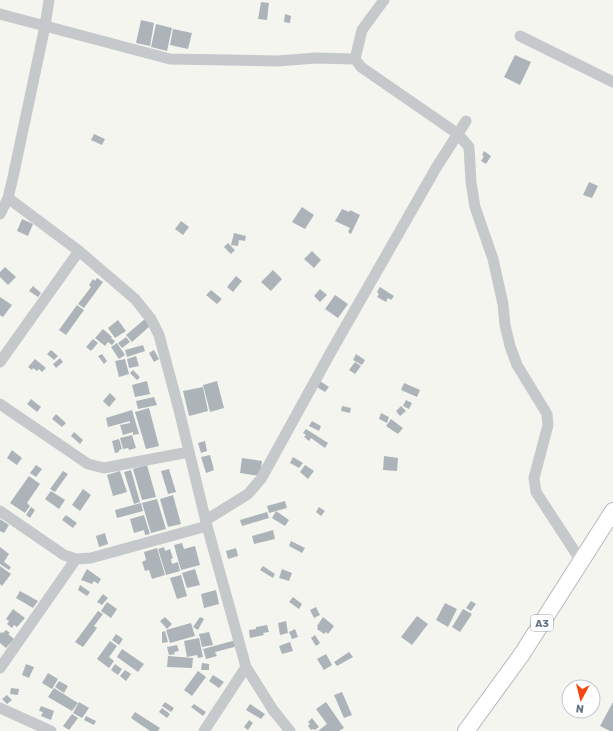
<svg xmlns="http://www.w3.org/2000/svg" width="613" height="731" viewBox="0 0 613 731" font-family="Rubik,sans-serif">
  <rect width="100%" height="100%" fill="#f5f5f0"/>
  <path fill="#acb4b9" d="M 261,2 L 269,3 L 267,20 L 258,19 Z
    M 285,14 L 291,16 L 290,23 L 284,22 Z
    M 141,20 L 154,23 L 150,46 L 136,43 Z
    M 156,24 L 172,28 L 167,51 L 151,47 Z
    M 173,29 L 192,33 L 188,49 L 170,45 Z
    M 515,55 L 531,62 L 520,85 L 504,77 Z
    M 94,134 L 105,139 L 102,145 L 91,140 Z
    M 484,151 L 491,156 L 486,164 L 481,161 L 484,156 L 482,155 Z
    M 589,182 L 598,186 L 592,198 L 583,195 Z
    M 302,207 L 314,215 L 305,229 L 292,222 Z
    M 342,209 L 349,212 L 350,210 L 360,215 L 351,234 L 348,232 L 350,228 L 335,221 Z
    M 22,219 L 33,224 L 28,236 L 17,231 Z
    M 181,221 L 189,227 L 183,235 L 175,229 Z
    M 234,233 L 246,236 L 245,241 L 239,240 L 238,246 L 231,245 Z
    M 228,243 L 235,250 L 231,254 L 224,247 Z
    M 312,251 L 321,260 L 314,268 L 304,259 Z
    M 5,267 L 16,277 L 8,285 L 0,277 L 0,272 Z
    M 273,270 L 282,279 L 271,291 L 261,282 Z
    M 236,276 L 242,281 L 233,292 L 227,287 Z
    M 97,278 L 103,282 L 84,308 L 78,304 L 91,287 L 89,285 L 93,279 L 95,281 Z
    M 33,286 L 41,293 L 38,297 L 29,291 Z
    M 380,287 L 394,296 L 391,300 L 388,298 L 386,302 L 377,297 L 379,294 L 377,292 Z
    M 320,289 L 327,295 L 320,302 L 314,296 Z
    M 211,290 L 222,299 L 217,304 L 206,295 Z
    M 335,295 L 348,304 L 338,318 L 325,309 Z
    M 0,297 L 12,305 L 3,317 L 0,315 Z
    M 77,305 L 84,310 L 66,335 L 59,330 Z
    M 146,318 L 151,325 L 132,342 L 126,335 Z
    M 118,320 L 126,331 L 115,338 L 108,328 Z
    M 103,329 L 112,337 L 111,338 L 115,341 L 112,345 L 108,342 L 105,346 L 95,338 Z
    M 126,337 L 130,342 L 122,348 L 118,343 Z
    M 93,339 L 98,343 L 91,351 L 86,347 Z
    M 117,343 L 125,355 L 119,359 L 111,347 Z
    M 143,345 L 145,351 L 127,357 L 125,350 Z
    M 51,350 L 58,356 L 54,360 L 47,354 Z
    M 154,350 L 159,359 L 154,362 L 149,353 Z
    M 102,354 L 107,361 L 104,364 L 98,356 Z
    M 356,354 L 365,360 L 362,365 L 353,360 Z
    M 136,356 L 139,366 L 129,368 L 127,359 Z
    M 60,358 L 63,362 L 56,368 L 53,364 Z
    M 35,359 L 46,368 L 42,372 L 39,369 L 37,371 L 33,368 L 32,370 L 28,367 Z
    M 125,359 L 129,374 L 119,377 L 115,361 Z
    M 355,362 L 361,366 L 355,374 L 349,370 Z
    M 133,370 L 140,377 L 137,380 L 130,373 Z
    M 147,381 L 150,394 L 135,397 L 132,385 Z
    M 217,381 L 224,408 L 210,412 L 203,385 Z
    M 320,381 L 329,387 L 325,392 L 317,387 Z
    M 404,383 L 420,390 L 417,397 L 401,390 Z
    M 203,387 L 208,411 L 189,416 L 183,391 Z
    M 110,393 L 116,399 L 109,407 L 103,401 Z
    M 154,397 L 157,405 L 138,409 L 136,401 Z
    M 31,399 L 41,407 L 37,412 L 27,404 Z
    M 406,400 L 412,403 L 409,409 L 403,406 Z
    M 342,406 L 351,408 L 350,413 L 341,411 Z
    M 401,406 L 406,411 L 400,416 L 396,411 Z
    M 149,408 L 159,446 L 146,449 L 135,412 Z
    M 132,410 L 139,434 L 133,435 L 133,432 L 123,435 L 120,425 L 130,423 L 130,421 L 108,427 L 106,418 Z
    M 381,413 L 389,417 L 387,423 L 379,419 Z
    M 56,414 L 66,423 L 62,427 L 52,419 Z
    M 391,419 L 403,428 L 398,434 L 386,426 Z
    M 312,421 L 321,426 L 319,431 L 309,426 Z
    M 306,429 L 328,443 L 325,448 L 311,438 L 309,441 L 304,437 L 306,435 L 303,433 Z
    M 74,432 L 83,440 L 80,444 L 71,436 Z
    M 132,435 L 136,448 L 129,450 L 128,448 L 123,449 L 120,438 Z
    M 119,439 L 122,449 L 119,450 L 119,452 L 115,453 L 112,441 Z
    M 205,441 L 207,451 L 201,453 L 198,443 Z
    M 12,450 L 22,458 L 17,465 L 7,458 Z
    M 210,455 L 214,470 L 206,473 L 201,457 Z
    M 384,456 L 398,458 L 397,471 L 383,470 Z
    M 293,457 L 303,463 L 299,468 L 290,463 Z
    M 242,458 L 262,461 L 260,476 L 240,473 Z
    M 36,465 L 42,469 L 36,477 L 30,473 Z
    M 147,465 L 156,497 L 142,500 L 133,469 Z
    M 305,465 L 314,471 L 308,479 L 300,472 Z
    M 169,469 L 176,492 L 168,494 L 161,471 Z
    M 131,470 L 140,502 L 134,504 L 124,472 Z
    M 63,471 L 68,474 L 55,492 L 50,489 Z
    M 120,471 L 127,492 L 113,496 L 107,475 Z
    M 29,476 L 40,484 L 27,503 L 30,506 L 25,513 L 10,503 Z
    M 83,489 L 91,495 L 80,511 L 72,505 Z
    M 51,491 L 65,500 L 59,509 L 45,499 Z
    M 173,495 L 181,524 L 168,527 L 160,499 Z
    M 157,499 L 166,529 L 151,533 L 142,503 Z
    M 285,501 L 287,508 L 269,513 L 267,506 Z
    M 141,503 L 143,511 L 117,518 L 115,510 Z
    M 31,507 L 35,510 L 30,518 L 26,515 Z
    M 319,507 L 325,511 L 321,516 L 316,512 Z
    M 276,511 L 289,520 L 285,526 L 272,518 Z
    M 267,512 L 269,518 L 242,526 L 240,520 Z
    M 66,515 L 77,523 L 73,528 L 62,520 Z
    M 144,515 L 150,534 L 145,535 L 144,530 L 134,533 L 130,519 Z
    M 0,519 L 9,525 L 4,533 L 0,531 Z
    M 273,530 L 275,539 L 254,544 L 252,536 Z
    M 105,533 L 108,544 L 99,547 L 96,536 Z
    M 291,541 L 305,548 L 302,553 L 289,546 Z
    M 182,543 L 184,549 L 195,546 L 200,565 L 181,570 L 174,545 Z
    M 0,547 L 9,554 L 4,562 L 11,567 L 9,570 L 0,564 Z
    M 164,547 L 165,551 L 170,549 L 173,558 L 171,559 L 172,564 L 178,562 L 180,571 L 166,575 L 158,549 Z
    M 157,548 L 165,575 L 152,579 L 149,570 L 145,571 L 142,562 L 146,560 L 144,552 Z
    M 236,548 L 238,556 L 228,559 L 226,551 Z
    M 0,566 L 11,574 L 2,586 L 0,584 Z
    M 263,566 L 275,574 L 273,578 L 260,570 Z
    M 87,569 L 101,579 L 98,584 L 94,581 L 92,584 L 81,580 Z
    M 195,569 L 200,585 L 187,588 L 182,573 Z
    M 282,569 L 292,573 L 289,581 L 279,578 Z
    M 181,575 L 187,596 L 177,599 L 170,578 Z
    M 80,585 L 90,592 L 87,596 L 78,590 Z
    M 216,590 L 219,604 L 204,608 L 201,594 Z
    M 20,591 L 38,601 L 33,608 L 16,598 Z
    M 103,594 L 108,598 L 102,605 L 97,602 Z
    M 293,597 L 302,604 L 299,609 L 289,602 Z
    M 471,601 L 476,604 L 471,611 L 466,608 Z
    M 107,602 L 117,609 L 111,618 L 101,611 Z
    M 445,603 L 457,609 L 448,627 L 436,620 Z
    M 316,607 L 320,615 L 314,618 L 310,610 Z
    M 13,609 L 25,618 L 17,627 L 14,625 L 12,628 L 7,624 L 9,621 L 6,619 Z
    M 463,609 L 472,614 L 460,632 L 452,627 Z
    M 98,611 L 103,614 L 94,626 L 97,628 L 83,647 L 75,642 Z
    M 417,616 L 428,624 L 412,645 L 401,637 Z
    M 165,617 L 172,624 L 167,629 L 160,621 Z
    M 200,617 L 204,619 L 198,630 L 193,627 Z
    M 323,617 L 334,626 L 328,634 L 326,632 L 324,634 L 317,629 L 318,627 L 317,626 Z
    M 286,621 L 288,633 L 280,635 L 278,623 Z
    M 191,623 L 195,636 L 170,643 L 166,630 Z
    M 267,625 L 269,632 L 263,633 L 264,635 L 250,638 L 249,630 L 256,629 L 256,627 Z
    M 295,629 L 298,637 L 292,639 L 289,632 Z
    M 6,630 L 10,633 L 8,634 L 14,639 L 6,648 L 0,643 L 0,634 L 1,632 L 3,633 Z
    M 165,631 L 168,642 L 162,643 L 162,632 Z
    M 209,632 L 213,645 L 202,647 L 199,634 Z
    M 116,634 L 123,639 L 119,645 L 112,640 Z
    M 315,635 L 320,643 L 316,646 L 311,638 Z
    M 199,638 L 203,657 L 198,658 L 197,655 L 187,657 L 184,641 Z
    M 236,640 L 238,646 L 215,652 L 217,656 L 206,659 L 203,649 Z
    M 110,641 L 117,646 L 109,657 L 114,661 L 109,668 L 97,659 Z
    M 290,642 L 293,651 L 282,654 L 279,646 Z
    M 177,645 L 179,651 L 174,652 L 175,654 L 169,655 L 167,647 Z
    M 122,649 L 144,664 L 138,672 L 117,657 Z
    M 349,652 L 353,657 L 337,666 L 334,662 Z
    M 326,654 L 332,665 L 324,670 L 317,659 Z
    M 168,656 L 193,658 L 192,668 L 167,667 Z
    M 202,663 L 209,664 L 209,670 L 201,670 Z
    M 26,664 L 34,667 L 29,678 L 22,675 Z
    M 115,664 L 122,669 L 118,675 L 111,670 Z
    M 125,670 L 131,674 L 126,681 L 120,676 Z
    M 198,671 L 206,677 L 192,696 L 184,690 Z
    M 48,673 L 58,679 L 52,689 L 42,683 Z
    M 213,675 L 224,682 L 219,688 L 209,681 Z
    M 59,681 L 68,686 L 64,693 L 55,687 Z
    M 11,688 L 19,689 L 18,695 L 10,694 Z
    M 54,688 L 78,703 L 72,711 L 48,697 Z
    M 342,692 L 352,715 L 344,718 L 334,695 Z
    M 7,695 L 12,700 L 7,704 L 2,699 Z
    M 79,702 L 89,708 L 82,718 L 73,713 Z
    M 165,702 L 174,708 L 171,712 L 162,706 Z
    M 326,702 L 344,728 L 339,731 L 318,731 L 327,724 L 316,709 Z
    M 613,702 L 613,731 L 610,731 L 600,726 Z
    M 194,704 L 206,712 L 203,716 L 191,707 Z
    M 250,704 L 265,714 L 261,719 L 246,710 Z
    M 41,706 L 54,711 L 51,720 L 41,716 L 43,712 L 39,711 Z
    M 162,708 L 170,714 L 167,718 L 159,712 Z
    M 135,712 L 160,728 L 158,731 L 150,731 L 131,718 Z
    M 72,714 L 78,718 L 69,730 L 63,726 Z
    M 86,716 L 96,721 L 94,725 L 84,720 Z
    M 312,718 L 319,727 L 315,730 L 313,729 L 311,730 L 308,726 L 310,724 L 308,722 Z
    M 249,720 L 253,723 L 248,730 L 244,727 Z"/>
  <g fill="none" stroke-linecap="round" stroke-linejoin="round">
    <g stroke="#b5b9bc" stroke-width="18">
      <path id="highway" d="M 466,731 L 522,654 L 613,511"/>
    </g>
    <path stroke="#c6c9cc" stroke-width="11" d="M 0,14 L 170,59 L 277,61 L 316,58 L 355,59 L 362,30 L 384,0
      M 520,36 L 613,82
      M 355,59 L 361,67 L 458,134 L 469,147 L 471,182 L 475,207 L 493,259 L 503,304 L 505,325 L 510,346 L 517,365 L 547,414 L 548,425 L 534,478 L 536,492 L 581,561
      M 8,198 L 79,251 L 135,299 L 151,319 L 159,335 L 179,410 L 207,526 L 246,667 L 273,710 L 290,731
      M 0,214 L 8,198 L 13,177 L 45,26 L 49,0
      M 0,362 L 79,251
      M 0,404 L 88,464 L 104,468 L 189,452
      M 0,511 L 64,555 L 76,559 L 91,558 L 207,526
      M 206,520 L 248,494 L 261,479 L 332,350 L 436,168 L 466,121
      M 0,668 L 76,559
      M 0,708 L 51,731
      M 204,731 L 246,667"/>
    <use href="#highway" stroke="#fff" stroke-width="16"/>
  </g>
  <g text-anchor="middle" stroke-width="4" stroke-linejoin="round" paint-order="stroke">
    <rect fill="#fff" stroke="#909ea9" stroke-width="1" x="531" y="615" width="22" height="16" rx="3"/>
    <g font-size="10" font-weight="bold" fill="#607484">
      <text x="542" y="627">A3</text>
    </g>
  </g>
  <g transform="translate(581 699) rotate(187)"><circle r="19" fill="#ffffff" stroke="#bfc7ce"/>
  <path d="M0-3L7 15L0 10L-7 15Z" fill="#f44810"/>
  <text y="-6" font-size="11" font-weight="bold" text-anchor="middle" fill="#607484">N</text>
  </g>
</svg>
